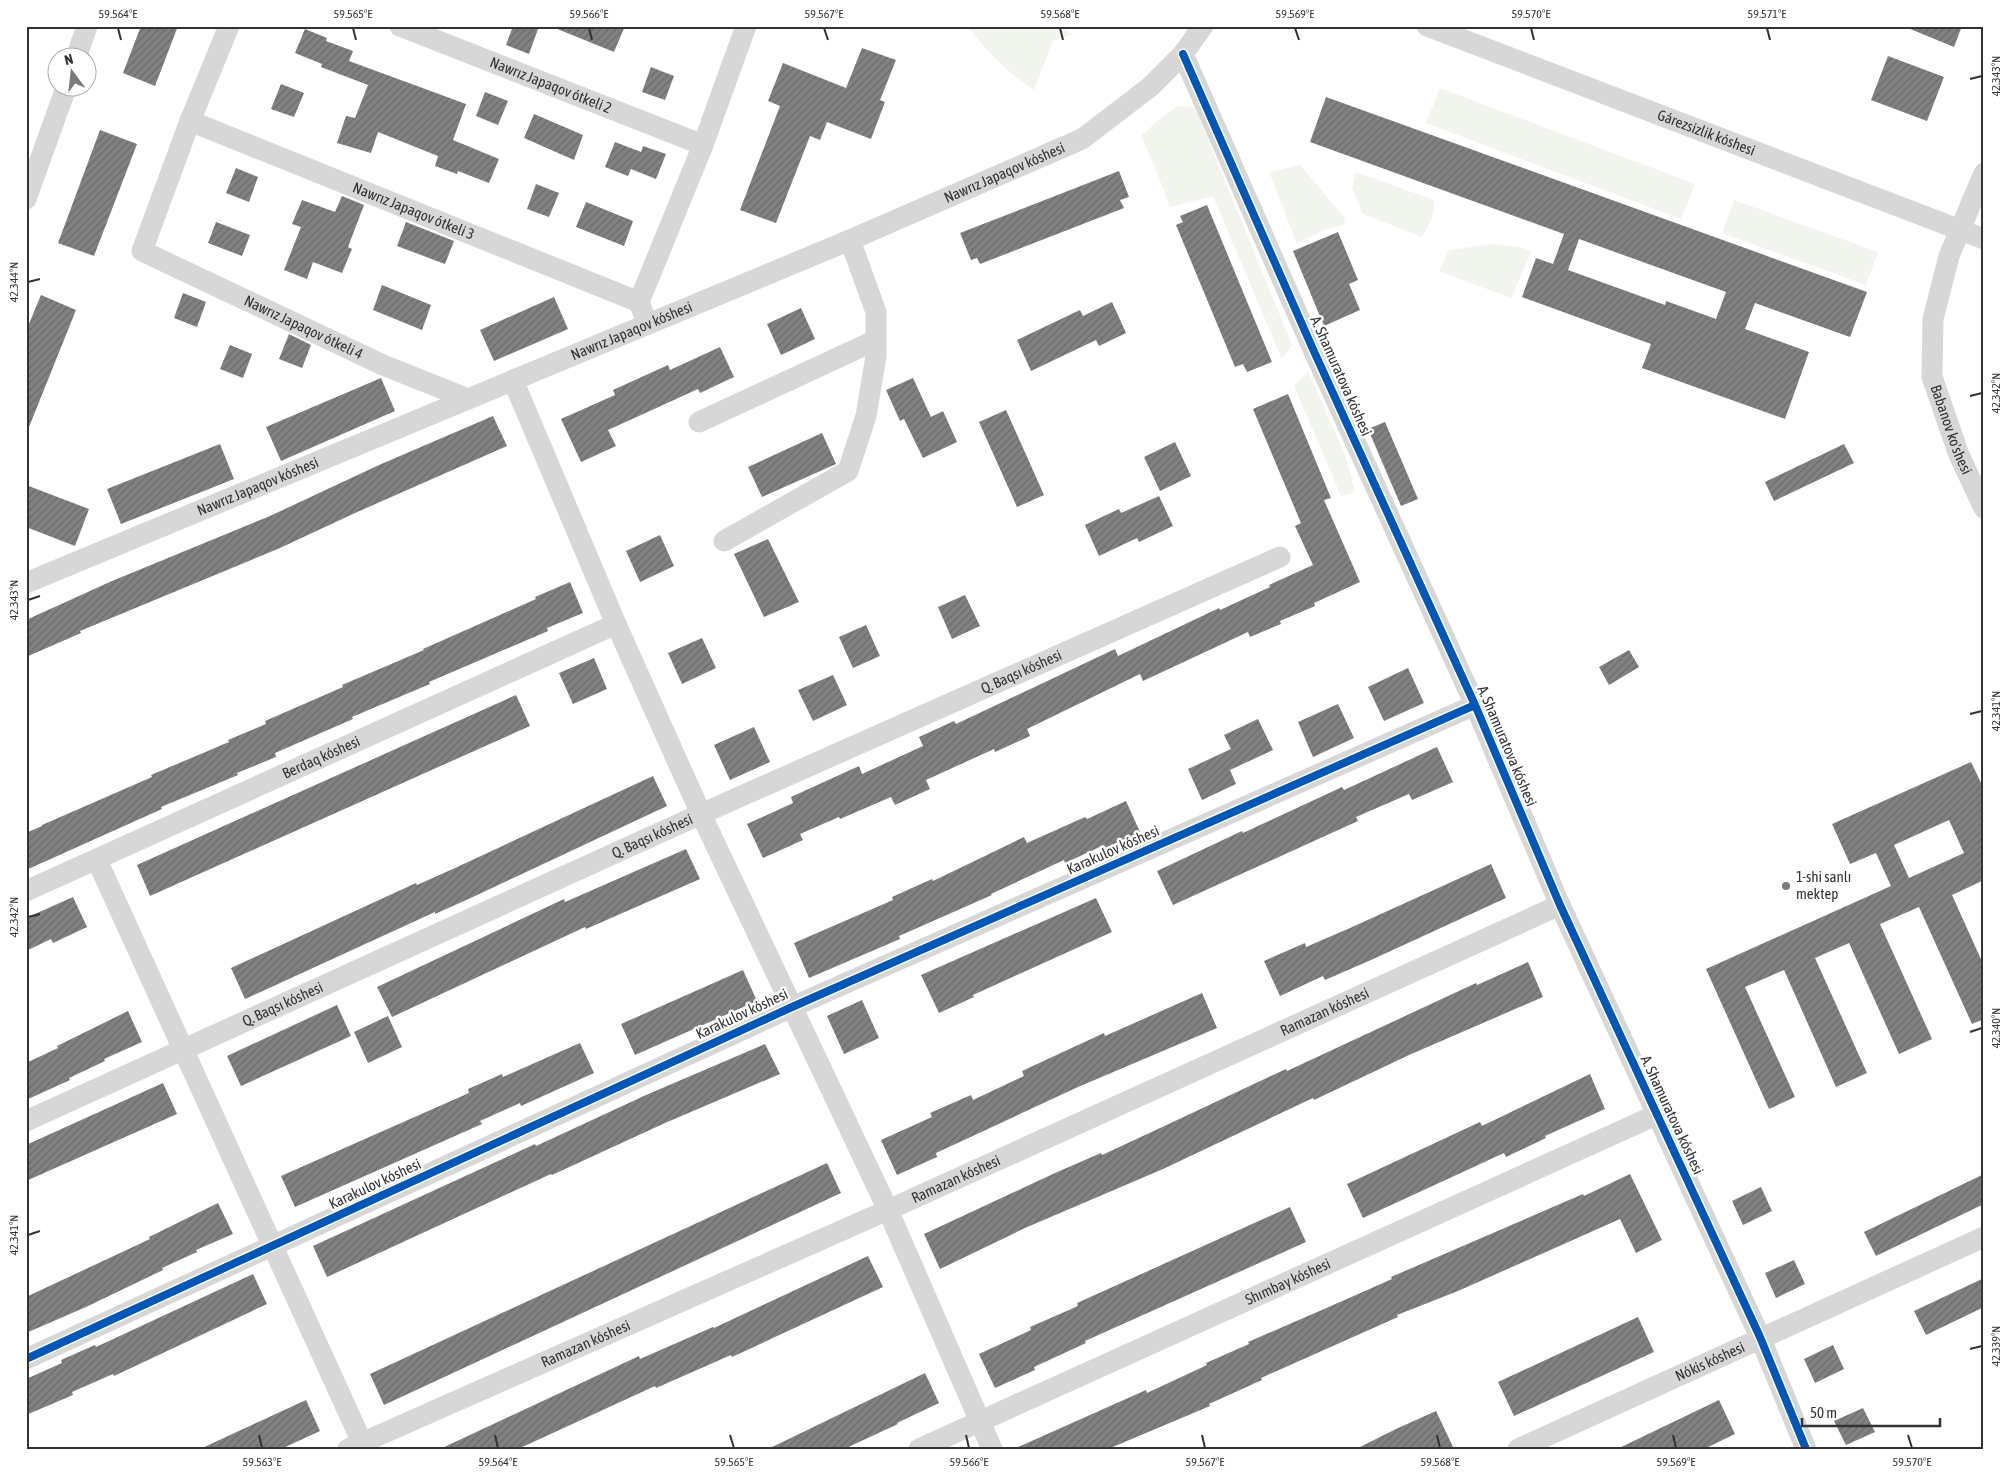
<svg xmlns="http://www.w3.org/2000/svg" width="2010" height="1475" viewBox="0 0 2010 1475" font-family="'Asap Condensed',sans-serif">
  <defs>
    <pattern id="building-hatch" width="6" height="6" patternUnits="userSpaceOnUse" patternTransform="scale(1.25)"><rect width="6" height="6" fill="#818181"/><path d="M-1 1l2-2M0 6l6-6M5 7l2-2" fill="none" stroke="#6a6a6a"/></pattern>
  </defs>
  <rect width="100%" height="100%" fill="#fff"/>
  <path fill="#f1f5ed" d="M 1054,26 L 1073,34 L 1053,41 L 1034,90 C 1008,73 987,51 968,27 Z
    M 1440,88 L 1695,184 L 1681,219 L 1426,123 Z
    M 1177,106 L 1195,107 L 1292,345 L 1282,359 L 1213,196 L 1170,207 L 1155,167 L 1141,136 L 1157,121 Z
    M 1300,165 L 1345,218 L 1344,225 L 1326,229 L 1297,244 L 1269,172 Z
    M 1356,172 L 1434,200 C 1436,214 1428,226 1422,237 L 1363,214 L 1352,188 Z
    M 1734,200 L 1878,252 L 1866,285 L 1722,233 Z
    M 1494,244 L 1520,247 L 1531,252 L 1511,298 L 1439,271 L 1449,250 Z
    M 1308,371 L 1347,460 L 1355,492 L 1341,496 L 1294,386 Z"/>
  <path fill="url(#building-hatch)" fill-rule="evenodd" d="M 141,26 L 178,26 L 155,86 L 123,73 Z
    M 513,26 L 530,26 L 538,29 L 529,54 L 506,45 Z
    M 550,26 L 625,26 L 614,52 Z
    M 1903,26 L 1962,26 L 1954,47 Z
    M 305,29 L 327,38 L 326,41 L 353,51 L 349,61 L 466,104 L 453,140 L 499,159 L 489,183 L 458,171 L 457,174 L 435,166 L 438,156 L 378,132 L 371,153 L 337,143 L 346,116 L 355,118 L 368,85 L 321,67 L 322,64 L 295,53 Z
    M 862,48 L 896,60 L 880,100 L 885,102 L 871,139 L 827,122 L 820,140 L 810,136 L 776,223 L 740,210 L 780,106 L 768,101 L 783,63 L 846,88 Z
    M 1888,56 L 1944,77 L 1927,121 L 1871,100 Z
    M 651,67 L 674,76 L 665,100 L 642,92 Z
    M 281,84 L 304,93 L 294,117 L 271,109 Z
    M 485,92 L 508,101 L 498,125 L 476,116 Z
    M 1326,97 L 1867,292 L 1850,337 L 1755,303 L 1745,329 L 1809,352 L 1785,419 L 1642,368 L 1651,344 L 1522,297 L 1536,258 L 1553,264 L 1564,234 L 1310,142 ZM 1579,239 L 1726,292 L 1716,319 L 1666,301 L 1665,305 L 1568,270 Z
    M 534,114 L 583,135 L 574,160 L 524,138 Z
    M 100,130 L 137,144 L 94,256 L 58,243 Z
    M 615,142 L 641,152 L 643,146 L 666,154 L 656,179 L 631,169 L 628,176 L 605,167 Z
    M 236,168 L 258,177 L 249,202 L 226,193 Z
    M 1119,171 L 1129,197 L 1120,200 L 1124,208 L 980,264 L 977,258 L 971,260 L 960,233 Z
    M 536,184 L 559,193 L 549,217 L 527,209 Z
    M 342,196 L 364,205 L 348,247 L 352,249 L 342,273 L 313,262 L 307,279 L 284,270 L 301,227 L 292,224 L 302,200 L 335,212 Z
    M 586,202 L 633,221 L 624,246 L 576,227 Z
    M 1207,205 L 1272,362 L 1247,372 L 1243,364 L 1235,367 L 1176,225 L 1183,222 L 1180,216 Z
    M 216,222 L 250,235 L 242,256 L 208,243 Z
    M 406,222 L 454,241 L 445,264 L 397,246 Z
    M 1338,232 L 1358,280 L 1349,284 L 1360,310 L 1324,326 L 1293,251 Z
    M 382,285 L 431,305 L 422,330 L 373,310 Z
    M 183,293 L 206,302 L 197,327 L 174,318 Z
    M 41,295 L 76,310 L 27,432 L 26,331 Z
    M 554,297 L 568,329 L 494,361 L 480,330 Z
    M 1112,302 L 1126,333 L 1099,346 L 1096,340 L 1031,371 L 1017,340 L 1080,310 L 1083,316 Z
    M 801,308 L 815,339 L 781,355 L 767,324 Z
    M 289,334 L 311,345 L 302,368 L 279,359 Z
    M 230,345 L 252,354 L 243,378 L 220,369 Z
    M 720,347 L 734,377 L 700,393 L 698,389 L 608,430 L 616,446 L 581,462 L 561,419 L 615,395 L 613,390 L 668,365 L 670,370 Z
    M 381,378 L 395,411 L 281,461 L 266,427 Z
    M 913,378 L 931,417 L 943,411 L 957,442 L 923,458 L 904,419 L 900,421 L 886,390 Z
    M 1288,394 L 1331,498 L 1324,500 L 1360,582 L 1314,603 L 1315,606 L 1280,621 L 1281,624 L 1250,637 L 1248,632 L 1143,681 L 1140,674 L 1027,729 L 1030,736 L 995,752 L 994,749 L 926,780 L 930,789 L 895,805 L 891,797 L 840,819 L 839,817 L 800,834 L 803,840 L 763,858 L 747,824 L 793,803 L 791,797 L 859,766 L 862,774 L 923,746 L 919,737 L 954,721 L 956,724 L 1115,649 L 1118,656 L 1219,608 L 1220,610 L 1270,587 L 1269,585 L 1313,565 L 1295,526 L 1301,523 L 1253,409 Z
    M 1006,410 L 1044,495 L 1017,507 L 979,422 Z
    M 493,416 L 507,446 L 355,513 L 280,548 L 80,631 L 81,633 L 26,657 L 26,620 L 112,581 L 270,516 L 379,465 Z
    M 1385,422 L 1418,499 L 1401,506 L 1368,429 Z
    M 822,433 L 836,464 L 762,497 L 748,467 Z
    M 1175,442 L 1191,476 L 1160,491 L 1144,457 Z
    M 220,444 L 234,479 L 121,524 L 107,489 Z
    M 1844,444 L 1854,463 L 1774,501 L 1765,482 Z
    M 26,485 L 89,509 L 75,546 L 26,527 Z
    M 1159,496 L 1173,526 L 1139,542 L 1137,538 L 1099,556 L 1085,525 L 1119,509 L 1121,513 Z
    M 660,535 L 674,566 L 640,582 L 626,551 Z
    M 768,539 L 799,602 L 764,617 L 734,554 Z
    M 570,582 L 583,613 L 547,628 L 548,631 L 429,682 L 430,684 L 352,717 L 353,719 L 275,753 L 276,757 L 237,773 L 238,775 L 161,807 L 162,809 L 26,870 L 26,833 L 42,826 L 42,825 L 152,777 L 151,775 L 229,742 L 228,740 L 266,724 L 265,721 L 343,687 L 342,685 L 424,650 L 423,649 L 536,599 L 535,597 Z
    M 965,595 L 980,626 L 952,639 L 938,607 Z
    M 866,625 L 880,656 L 853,668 L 839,637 Z
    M 702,638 L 716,668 L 682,684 L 668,653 Z
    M 1629,650 L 1639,667 L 1609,685 L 1599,667 Z
    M 594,658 L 607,689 L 573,704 L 559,673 Z
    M 1408,668 L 1424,703 L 1384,721 L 1368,687 Z
    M 833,675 L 847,705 L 813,721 L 798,690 Z
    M 516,695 L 530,726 L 150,896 L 137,865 Z
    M 1338,704 L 1354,738 L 1313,757 L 1298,722 Z
    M 1258,719 L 1273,750 L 1230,770 L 1236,784 L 1202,800 L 1188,769 L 1231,749 L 1224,735 Z
    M 754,727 L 770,762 L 730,780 L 714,745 Z
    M 1437,747 L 1453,782 L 1412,800 L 1409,794 L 1356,817 L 1358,821 L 1173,905 L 1157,871 L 1242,831 L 1243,833 L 1342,787 L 1344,790 Z
    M 1971,762 L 1984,789 L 1984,880 L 1952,895 L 1984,966 L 1984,1019 L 1972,1024 L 1919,907 L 1880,924 L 1932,1039 L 1899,1054 L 1849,943 L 1815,958 L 1867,1073 L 1836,1087 L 1784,970 L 1745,987 L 1795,1097 L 1769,1109 L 1706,969 L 1891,886 L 1876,853 L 1850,864 L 1832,824 ZM 1949,820 L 1964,853 L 1909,878 L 1894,845 Z
    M 653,776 L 667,806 L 475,896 L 435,914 L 435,912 L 245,999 L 231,968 L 416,883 L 417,885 L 455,868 Z
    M 1126,801 L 1140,832 L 1106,848 L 1104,845 L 1065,863 L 1064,860 L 991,894 L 992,895 L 899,936 L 900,939 L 809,978 L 794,943 L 893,900 L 892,897 L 932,879 L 933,881 L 1024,837 L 1027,843 L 1085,817 L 1087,819 Z
    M 686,849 L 700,879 L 586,929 L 585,927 L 392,1017 L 377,987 L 564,899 L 565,902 Z
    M 1491,864 L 1506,898 L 1371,960 L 1325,980 L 1323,976 L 1280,996 L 1264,961 L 1305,943 L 1306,947 L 1350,928 Z
    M 73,897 L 87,927 L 53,943 L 51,939 L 26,951 L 26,918 Z
    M 1096,898 L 1112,932 L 973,995 L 974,997 L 939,1013 L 921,975 Z
    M 1528,962 L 1543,997 L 1409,1055 L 1314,1100 L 1313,1098 L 1163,1169 L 1025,1228 L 940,1269 L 924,1234 L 1055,1173 L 1101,1153 L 1102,1155 L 1158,1129 L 1286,1069 L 1287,1071 L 1476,983 L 1477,985 Z
    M 743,970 L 757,1001 L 635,1055 L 621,1024 Z
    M 1202,993 L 1217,1028 L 1078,1087 L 936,1153 L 937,1157 L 897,1175 L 881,1140 L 932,1117 L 930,1113 L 971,1095 L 973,1100 L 1024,1076 L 1022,1071 L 1104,1033 L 1105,1036 Z
    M 862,1000 L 879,1038 L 844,1054 L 827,1016 Z
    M 337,1005 L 351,1036 L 241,1086 L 227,1056 Z
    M 128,1011 L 142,1042 L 104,1059 L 105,1061 L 69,1078 L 70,1080 L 26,1100 L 26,1063 L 58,1048 L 57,1046 Z
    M 388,1016 L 402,1047 L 368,1063 L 354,1032 Z
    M 580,1043 L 594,1073 L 521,1106 L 520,1103 L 480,1121 L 482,1124 L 295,1207 L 281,1176 L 469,1093 L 468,1089 L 502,1074 L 503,1077 Z
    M 765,1044 L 780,1074 L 665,1123 L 552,1175 L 551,1174 L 327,1277 L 313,1246 L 535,1144 L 536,1146 L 646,1095 Z
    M 1590,1074 L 1605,1109 L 1545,1136 L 1546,1138 L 1506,1157 L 1504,1153 L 1363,1218 L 1347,1184 L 1480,1122 L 1482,1126 Z
    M 163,1083 L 177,1114 L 26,1181 L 26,1145 Z
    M 827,1163 L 841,1193 L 384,1405 L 370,1374 Z
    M 1630,1174 L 1662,1240 L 1636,1253 L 1620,1219 L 1458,1291 L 1397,1315 L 1398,1317 L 1261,1378 L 1262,1380 L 1209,1404 L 1210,1406 L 1108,1449 L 1014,1449 L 1146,1390 L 1147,1393 L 1207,1365 L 1206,1363 L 1249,1344 L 1248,1342 L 1331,1306 L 1392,1279 L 1391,1277 L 1583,1194 L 1584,1196 Z
    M 1984,1174 L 1984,1204 L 1876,1256 L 1864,1232 Z
    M 1761,1187 L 1772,1211 L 1743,1225 L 1732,1201 Z
    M 218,1203 L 233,1234 L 196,1250 L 197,1252 L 162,1268 L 163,1270 L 86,1307 L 26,1333 L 26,1297 L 150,1239 L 149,1237 Z
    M 1290,1207 L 1306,1242 L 1085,1341 L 1086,1343 L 1034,1367 L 1035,1370 L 995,1388 L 979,1354 L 1031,1330 L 1030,1327 L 1078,1306 L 1077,1303 Z
    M 868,1256 L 883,1287 L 732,1357 L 731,1355 L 656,1388 L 655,1386 L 518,1449 L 440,1449 L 639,1356 L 640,1359 L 713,1327 L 714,1328 Z
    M 1794,1260 L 1805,1284 L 1776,1298 L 1765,1273 Z
    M 253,1274 L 267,1304 L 114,1376 L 113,1374 L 72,1392 L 73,1395 L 26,1415 L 26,1379 L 62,1363 L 61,1360 L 95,1345 L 96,1347 Z
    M 1984,1278 L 1984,1307 L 1926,1335 L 1914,1311 Z
    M 1638,1317 L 1654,1352 L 1514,1416 L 1498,1382 Z
    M 1833,1345 L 1844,1369 L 1815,1383 L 1804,1359 Z
    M 925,1373 L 939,1403 L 897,1423 L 898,1424 L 844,1449 L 768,1449 Z
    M 306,1400 L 320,1431 L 281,1449 L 200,1449 Z
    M 1719,1400 L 1735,1434 L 1704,1449 L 1617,1449 Z
    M 1863,1408 L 1875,1432 L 1846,1445 L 1834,1421 Z
    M 1436,1411 L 1454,1449 L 1356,1449 L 1396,1429 Z"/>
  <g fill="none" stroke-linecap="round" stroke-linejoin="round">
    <g stroke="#d7d7d7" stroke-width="21">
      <path id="s1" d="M 229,26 L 190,121 L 142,251 L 383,365 L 468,399"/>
      <path id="s2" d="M 400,26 L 703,145"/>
      <path id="s3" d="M 1427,26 L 1984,239"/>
      <path d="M 1183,54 L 1312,347 L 1475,705 L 1560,905 L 1760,1337 L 1806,1449"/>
      <path d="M 76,58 L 87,26"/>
      <path id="s4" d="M 190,121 L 639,302"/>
      <path id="s5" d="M 1984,173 L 1949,256 L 1933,319 L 1932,377 L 1959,455 L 1984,508"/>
      <path d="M 26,199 L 66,88"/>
      <path d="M 644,315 L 639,302 L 703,145 L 746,26"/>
      <path d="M 513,380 L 616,624 L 701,814 L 888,1210 L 992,1449"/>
      <path d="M 699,422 L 876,340"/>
      <path d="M 724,541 L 848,471 L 866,416 L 876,356 L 876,312 L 850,240"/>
      <path id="s6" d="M 26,583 L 850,240 L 1082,139 L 1150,87 L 1183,54 L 1203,26"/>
      <path d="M 97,860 L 365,1449"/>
      <path id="s7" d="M 26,891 L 616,624"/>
      <path id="s8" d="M 26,1121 L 701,814 L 1280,557"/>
      <path d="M 26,1359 L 792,1007 L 1475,705"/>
      <path id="s9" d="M 348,1449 L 888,1210 L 1560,905"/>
      <path id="s10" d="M 919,1449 L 1656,1115"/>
      <path id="s11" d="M 1518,1449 L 1984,1237"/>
    </g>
    <g stroke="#fff" stroke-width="11">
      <path id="cycleway" d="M 1183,54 L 1312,347 L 1475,705 L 1560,905 L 1760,1337 L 1806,1449
        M 26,1359 L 792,1007 L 1475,705"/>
    </g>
    <use href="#cycleway" stroke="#0057b8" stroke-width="8"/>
  </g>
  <path fill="none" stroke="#333" stroke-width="2" d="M 118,28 L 121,40M 353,28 L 356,40M 589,28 L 592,40M 824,28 L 828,40M 1060,28 L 1063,40M 1295,28 L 1299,40M 1531,28 L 1534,40M 1767,28 L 1770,40M 1970,79 L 1982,76M 28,282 L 40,279M 1970,396 L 1982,393M 28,600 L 40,596M 1970,714 L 1982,711M 28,917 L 40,914M 1970,1032 L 1982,1028M 28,1235 L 40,1231M 1970,1349 L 1982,1346M 259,1435 L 262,1448M 495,1435 L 498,1448M 730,1435 L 734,1448M 966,1435 L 969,1448M 1202,1435 L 1205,1448M 1437,1435 L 1440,1448M 1673,1435 L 1676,1448M 1908,1435 L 1912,1448"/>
  <circle fill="#7a7a7a" stroke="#fff" stroke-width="2" cx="1786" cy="886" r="5"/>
  <g text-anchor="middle" stroke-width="5" stroke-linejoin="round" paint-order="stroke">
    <g font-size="15" fill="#333" stroke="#fff">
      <text dy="5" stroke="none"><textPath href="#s2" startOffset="162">Nawrız Japaqov ótkeli 2</textPath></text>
      <text dy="5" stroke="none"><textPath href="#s3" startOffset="299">Gárezsizlik kóshesi</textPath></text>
      <text dy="5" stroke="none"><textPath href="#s6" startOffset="1061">Nawrız Japaqov kóshesi</textPath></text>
      <text dy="5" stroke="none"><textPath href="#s4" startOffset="241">Nawrız Japaqov ótkeli 3</textPath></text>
      <text dy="5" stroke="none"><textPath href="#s1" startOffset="420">Nawrız Japaqov ótkeli 4</textPath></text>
      <text dy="5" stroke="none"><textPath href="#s6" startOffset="656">Nawrız Japaqov kóshesi</textPath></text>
      <text transform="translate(1341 376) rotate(66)" y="5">A. Shamuratova kóshesi</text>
      <text dy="5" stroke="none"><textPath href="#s5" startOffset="269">Babanov ko'shesi</textPath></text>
      <text dy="5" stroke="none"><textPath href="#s6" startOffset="251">Nawrız Japaqov kóshesi</textPath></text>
      <text dy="5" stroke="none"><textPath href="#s8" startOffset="1092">Q. Baqsı kóshesi</textPath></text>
      <text transform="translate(1507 746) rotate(67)" y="5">A. Shamuratova kóshesi</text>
      <text dy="5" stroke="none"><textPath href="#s7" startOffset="324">Berdaq kóshesi</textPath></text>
      <text dy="5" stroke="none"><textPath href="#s8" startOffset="688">Q. Baqsı kóshesi</textPath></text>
      <text transform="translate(1113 850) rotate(-24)" y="5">Karakulov kóshesi</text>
      <text dy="5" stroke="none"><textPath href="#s8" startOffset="282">Q. Baqsı kóshesi</textPath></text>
      <text dy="5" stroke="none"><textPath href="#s9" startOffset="1070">Ramazan kóshesi</textPath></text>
      <text transform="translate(742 1014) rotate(-25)" y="5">Karakulov kóshesi</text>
      <text transform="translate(1672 1115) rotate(65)" y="5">A. Shamuratova kóshesi</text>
      <text dy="5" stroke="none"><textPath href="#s9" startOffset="665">Ramazan kóshesi</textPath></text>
      <text transform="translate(375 1184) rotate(-25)" y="5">Karakulov kóshesi</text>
      <text dy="5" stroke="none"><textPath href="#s10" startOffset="405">Shımbay kóshesi</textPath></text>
      <text dy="5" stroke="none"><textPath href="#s9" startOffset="260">Ramazan kóshesi</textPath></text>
      <text dy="5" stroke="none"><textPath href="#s11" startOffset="211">Nókis kóshesi</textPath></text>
    </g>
    <g font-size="15" fill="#333" stroke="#fff" text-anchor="start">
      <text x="1796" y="882">1-shi sanlı<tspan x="1796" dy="17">mektep</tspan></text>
    </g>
  </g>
  <rect width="2010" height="1475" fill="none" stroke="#ffffff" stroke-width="55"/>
  <g transform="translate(72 72) rotate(345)"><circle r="24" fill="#ffffff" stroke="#adadad"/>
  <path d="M0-4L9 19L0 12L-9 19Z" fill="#7a7a7a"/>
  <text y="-8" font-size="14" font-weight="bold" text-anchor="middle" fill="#333333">N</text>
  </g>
  <path d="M1802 1418v8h138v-8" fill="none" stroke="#333333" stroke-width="2.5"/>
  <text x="1810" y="1418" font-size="15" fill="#333333" stroke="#ffffff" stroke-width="4" paint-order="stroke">50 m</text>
  <rect x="28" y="28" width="1954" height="1420" fill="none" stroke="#333" stroke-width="2"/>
  <g font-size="12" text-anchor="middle" fill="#333">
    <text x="118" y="18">59.564°E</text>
    <text x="353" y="18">59.565°E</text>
    <text x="589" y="18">59.566°E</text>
    <text x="824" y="18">59.567°E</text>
    <text x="1060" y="18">59.568°E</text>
    <text x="1295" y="18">59.569°E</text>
    <text x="1531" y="18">59.570°E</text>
    <text x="1767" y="18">59.571°E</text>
    <text transform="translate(1996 76) rotate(-90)" y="4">42.343°N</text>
    <text transform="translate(14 282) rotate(-90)" y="4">42.344°N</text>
    <text transform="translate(1996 393) rotate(-90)" y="4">42.342°N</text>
    <text transform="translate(14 600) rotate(-90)" y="4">42.343°N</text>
    <text transform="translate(1996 711) rotate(-90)" y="4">42.341°N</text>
    <text transform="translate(14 917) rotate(-90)" y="4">42.342°N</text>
    <text transform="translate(1996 1028) rotate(-90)" y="4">42.340°N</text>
    <text transform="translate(14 1235) rotate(-90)" y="4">42.341°N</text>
    <text transform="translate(1996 1346) rotate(-90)" y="4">42.339°N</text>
    <text x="262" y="1466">59.563°E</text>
    <text x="498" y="1466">59.564°E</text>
    <text x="734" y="1466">59.565°E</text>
    <text x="969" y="1466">59.566°E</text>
    <text x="1205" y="1466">59.567°E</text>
    <text x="1440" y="1466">59.568°E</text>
    <text x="1676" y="1466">59.569°E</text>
    <text x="1912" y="1466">59.570°E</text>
  </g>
</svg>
